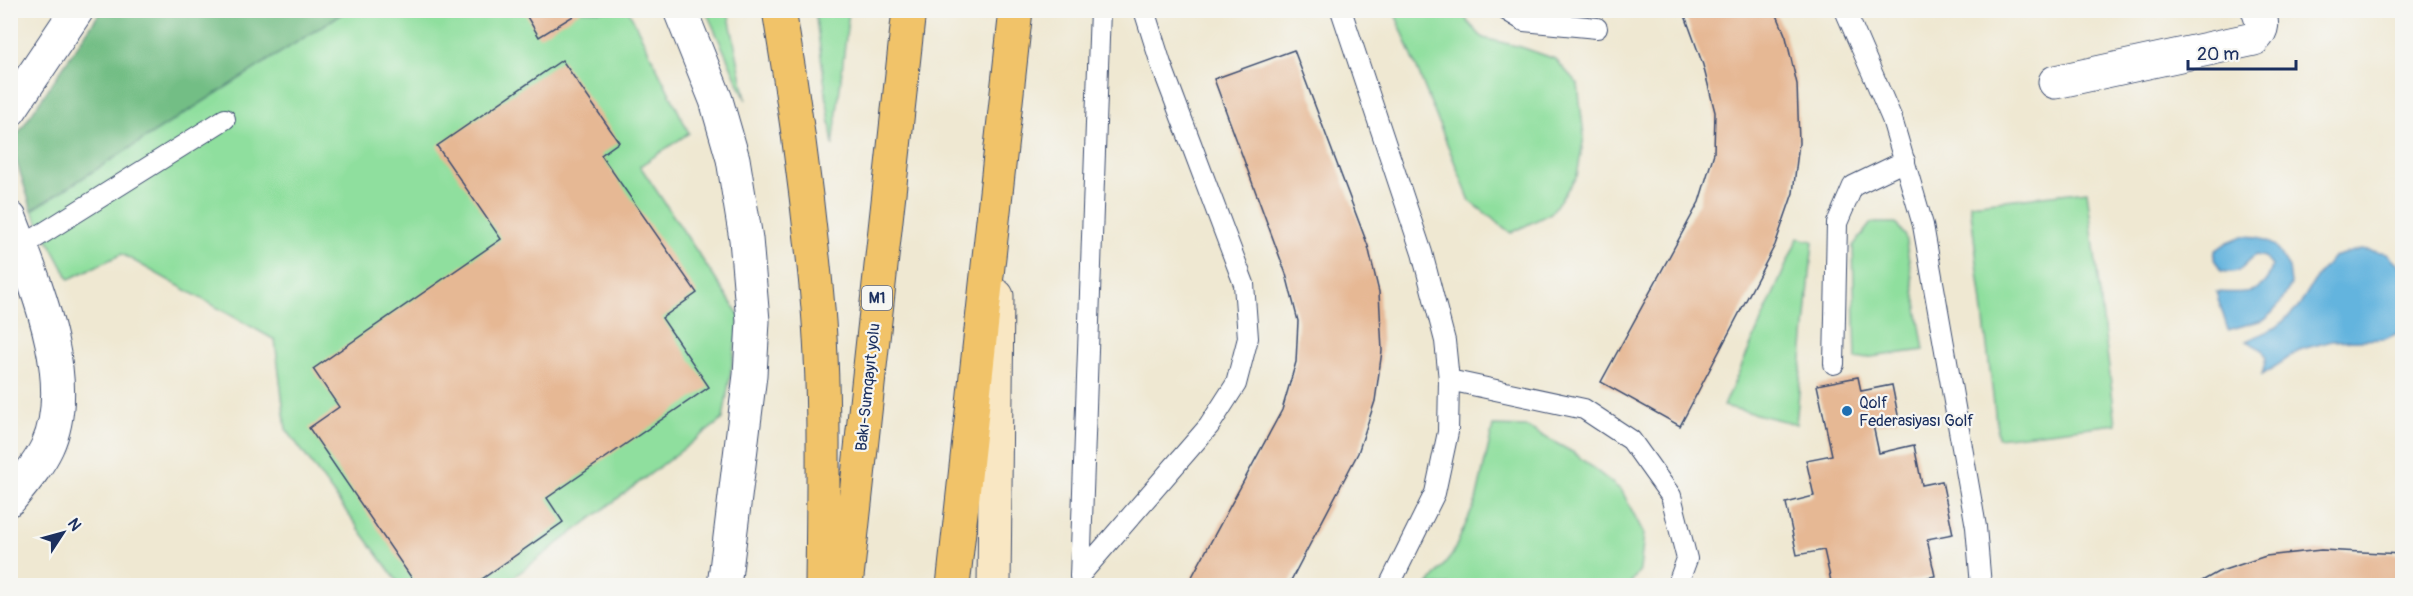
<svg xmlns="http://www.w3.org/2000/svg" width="2413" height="596" viewBox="0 0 2413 596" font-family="Pangolin,sans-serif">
  <rect width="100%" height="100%" fill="#f6f6f2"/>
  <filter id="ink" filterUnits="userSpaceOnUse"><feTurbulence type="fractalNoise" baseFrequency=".0167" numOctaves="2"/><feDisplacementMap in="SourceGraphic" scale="12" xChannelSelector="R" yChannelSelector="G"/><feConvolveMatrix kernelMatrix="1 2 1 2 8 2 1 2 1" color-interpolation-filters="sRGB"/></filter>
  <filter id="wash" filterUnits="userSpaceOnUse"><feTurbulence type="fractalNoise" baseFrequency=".008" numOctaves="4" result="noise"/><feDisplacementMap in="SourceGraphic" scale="24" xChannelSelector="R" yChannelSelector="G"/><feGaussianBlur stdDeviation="1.35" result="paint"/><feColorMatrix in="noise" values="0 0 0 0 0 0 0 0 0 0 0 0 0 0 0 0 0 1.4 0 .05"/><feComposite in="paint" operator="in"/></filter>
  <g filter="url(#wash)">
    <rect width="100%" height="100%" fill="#efe8d2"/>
    <path fill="#8fdf9e" stroke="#55877e" stroke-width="1.5" d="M 346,11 L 629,11 L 689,133 L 640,166 L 740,316 L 723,419 L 503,585 L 400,585 L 286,429 L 275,340 L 122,254 L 69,279 L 32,210 Z
      M 706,11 L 728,11 L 746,100 Z
      M 815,11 L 849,11 L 833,146 Z
      M 1394,11 L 1464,11 L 1467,21 L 1483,38 L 1521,47 L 1555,59 L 1578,84 L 1584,137 L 1577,176 L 1551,213 L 1511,233 L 1470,201 Z
      M 2087,191 L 2116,424 L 1998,438 L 1970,204 Z
      M 1871,223 L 1896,223 L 1905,236 L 1924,350 L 1856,359 L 1853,246 Z
      M 1798,238 L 1813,241 L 1796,424 L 1724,406 Z
      M 1493,426 L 1527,427 L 1574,453 L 1622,491 L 1644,534 L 1640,570 L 1629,585 L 1428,585 L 1452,555 L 1476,501 Z"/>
    <path fill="#73be85" stroke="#477672" stroke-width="1.5" d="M 101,11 L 101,10 L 346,11 L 32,210 L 11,144 Z"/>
    <path fill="#63b4de" stroke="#3f729e" stroke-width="1.5" d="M 2243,236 L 2258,237 L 2275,246 L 2289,268 L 2291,284 L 2280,304 L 2266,319 L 2228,330 L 2216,292 C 2241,293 2265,297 2272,266 L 2265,257 L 2256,255 C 2241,264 2243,276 2221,271 L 2214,259 L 2215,251 L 2228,242 Z
      M 2361,249 L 2387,253 L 2402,268 L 2402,331 L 2385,339 L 2332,341 L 2302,349 L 2262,375 L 2266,358 L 2263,350 L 2246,341 L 2277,327 L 2299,306 L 2318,275 L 2333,257 Z"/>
    <g id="blocks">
      <path fill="#e6b894" d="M 523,10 L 583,10 L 539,37 Z
        M 1683,10 L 1775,10 L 1786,37 L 1797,84 L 1799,143 L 1793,193 L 1775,245 L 1680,426 L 1601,382 L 1699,202 L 1714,153 L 1715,112 L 1703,65 Z
        M 1294,50 L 1368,246 L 1379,292 L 1382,351 L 1375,401 L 1358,453 L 1288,586 L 1187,586 L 1282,410 L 1296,362 L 1298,321 L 1286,274 L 1214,79 Z
        M 562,60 L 619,142 L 601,155 L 697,293 L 662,318 L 709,387 L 547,498 L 563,522 L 472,586 L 417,586 L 309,428 L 339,407 L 313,369 L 501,239 L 437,146 Z
        M 1858,377 L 1861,391 L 1892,385 L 1899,420 L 1873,425 L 1879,453 L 1914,445 L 1922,485 L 1942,481 L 1953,534 L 1927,539 L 1935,576 L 1900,583 L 1900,586 L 1832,586 L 1824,550 L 1797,555 L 1786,503 L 1814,496 L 1806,460 L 1832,455 L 1817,385 Z
        M 2321,550 L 2402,554 L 2402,586 L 2193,586 L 2218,572 L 2266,556 Z"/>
    </g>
  </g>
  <g filter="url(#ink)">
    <use href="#blocks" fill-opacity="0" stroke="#3b4b6f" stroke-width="1.5"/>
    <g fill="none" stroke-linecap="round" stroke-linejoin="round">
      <g stroke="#3b4b6f" stroke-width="22">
        <path id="lane" d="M 1341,10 L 1422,253 L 1445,341 L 1449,380 L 1448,432 L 1435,493 L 1389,586
          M 1506,10 L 1524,21 L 1597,28
          M 1845,10 L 1892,119 L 1923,225 L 1976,527 L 1981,586
          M 21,247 L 225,119
          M 1834,364 L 1837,223 L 1853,186 L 1905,161
          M 1449,380 L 1584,409 L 1631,440 L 1671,496 L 1687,559 L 1677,586
          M 1080,575 L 1209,426 L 1236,384 L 1248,338 L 1244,284 L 1161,64 L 1144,10
          M 1080,577 L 1100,10"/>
      </g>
      <g stroke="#3b4b6f" stroke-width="35">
        <path id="street" d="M 680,10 L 716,100 L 733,159 L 746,239 L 753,321 L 750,375 L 724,586
          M 2055,82 L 2254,39 C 2264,29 2263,23 2258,10
          M 10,110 L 77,10
          M 10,218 C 34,281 78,380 47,447 C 38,466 23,483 10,499"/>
      </g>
      <g stroke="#3b4b6f" stroke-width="35">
        <path id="secondary" d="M 994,586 L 997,296"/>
      </g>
      <g stroke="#3b4b6f" stroke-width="35">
        <path id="highway" d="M 779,10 C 794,98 806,188 815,276 C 826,379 823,483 822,586
          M 846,586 L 909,10
          M 953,586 L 1016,10"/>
      </g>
      <use href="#lane" stroke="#fff" stroke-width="20"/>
      <use href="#street" stroke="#fff" stroke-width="33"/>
      <use href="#secondary" stroke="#f9e7c3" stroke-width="33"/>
      <use href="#highway" stroke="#f1c369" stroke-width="33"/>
    </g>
  </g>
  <circle fill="#1f6fb2" stroke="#f6f6f2" stroke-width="2" cx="1847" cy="411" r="6"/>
  <g text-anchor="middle" stroke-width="4.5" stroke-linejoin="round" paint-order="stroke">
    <rect fill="#f6f6f2" stroke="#5d6b8a" stroke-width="1.5" x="862" y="286" width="30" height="24" rx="4.5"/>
    <g font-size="15" font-weight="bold" fill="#1b2f5e">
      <text x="877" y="303">M1</text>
    </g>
    <g font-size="16" fill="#1b2f5e" stroke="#f6f6f2">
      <text transform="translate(867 387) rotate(-84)" y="6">Bakı-Sumqayıt yolu</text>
    </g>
    <g font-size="16" fill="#1b2f5e" stroke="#f6f6f2" text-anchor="start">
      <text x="1859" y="408">Qolf<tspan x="1859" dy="18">Federasiyası Golf</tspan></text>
    </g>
  </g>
  <rect width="2413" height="596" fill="none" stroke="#f6f6f2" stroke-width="36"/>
  <g transform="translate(63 533) rotate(54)" stroke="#f6f6f2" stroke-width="4.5" paint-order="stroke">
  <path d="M0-4.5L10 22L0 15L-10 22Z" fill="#1b2f5e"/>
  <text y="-9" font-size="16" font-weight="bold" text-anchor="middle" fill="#1b2f5e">N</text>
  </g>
  <path d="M2188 60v9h108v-9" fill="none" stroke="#1b2f5e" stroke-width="3"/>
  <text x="2197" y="60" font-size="18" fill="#1b2f5e" stroke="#f6f6f2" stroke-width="4.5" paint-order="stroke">20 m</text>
</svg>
